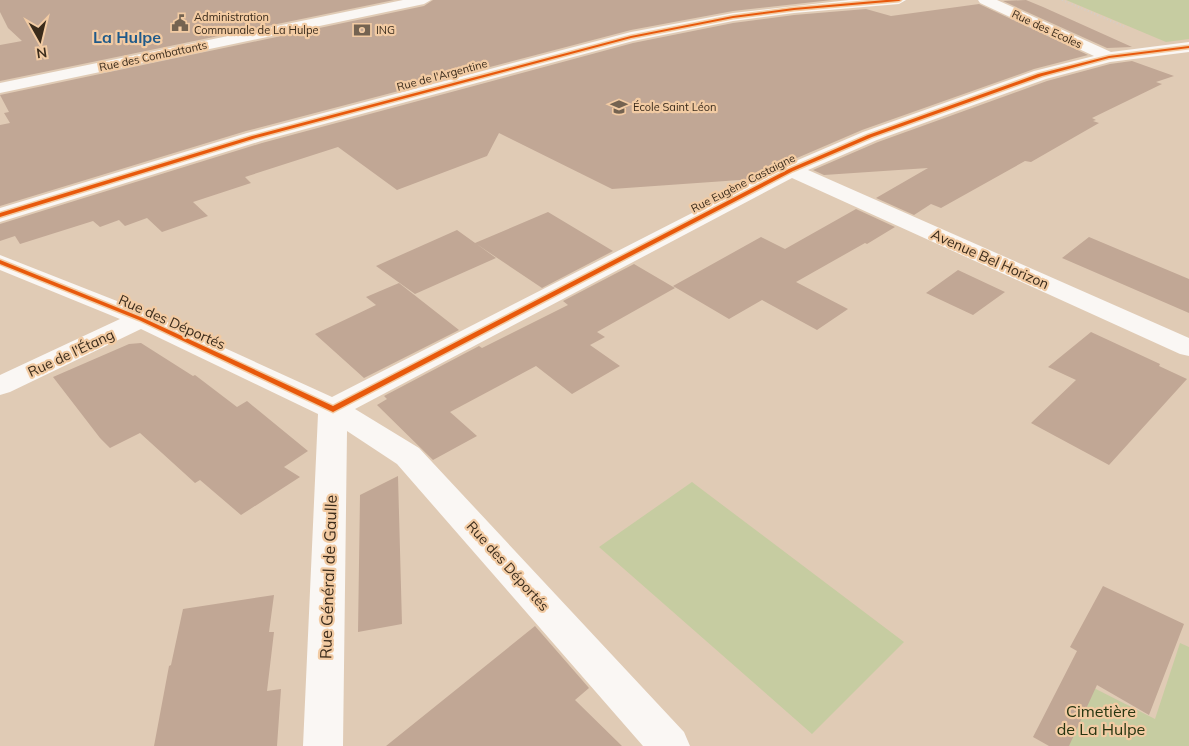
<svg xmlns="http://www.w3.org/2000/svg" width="1189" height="746" viewBox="0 0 1189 746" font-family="Mulish,sans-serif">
  <rect width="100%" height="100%" fill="#e0cbb5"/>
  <path fill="#c6cca1" d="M 1066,0 L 1189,0 L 1189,39 L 1166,42 Z
    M 692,482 L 904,642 L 812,734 L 599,547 Z
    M 1180,643 L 1189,647 L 1189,746 L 1064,746 L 1088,685 L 1155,719 Z"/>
  <path fill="#c1a795" d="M 0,0 L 394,0 L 0,81 L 0,45 L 22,41 L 8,28 L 0,12 Z
    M 433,0 L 832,0 L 733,11 L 631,30 L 246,131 L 0,206 L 0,125 L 10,123 L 4,113 L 9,112 L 0,95 L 424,6 Z
    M 1026,0 L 1043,7 L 1132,47 L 1107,48 L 1003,1 Z
    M 979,4 L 1088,55 L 1034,69 L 862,130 L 783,164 L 754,179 L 612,189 L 499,133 L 487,156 L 397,190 L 338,147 L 245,177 L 251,183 L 193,202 L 208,216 L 162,232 L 147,218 L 125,226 L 119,220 L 100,227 L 93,221 L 20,244 L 15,236 L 0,241 L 0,224 L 262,143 L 633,43 L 733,23 L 794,15 L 866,9 L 891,16 Z
    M 1132,61 L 1174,76 L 1156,82 L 1162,84 L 1092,118 L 1096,120 L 1093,121 L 1099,123 L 1031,162 L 1025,161 L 941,208 L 931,204 L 914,215 L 876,198 L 928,168 L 824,175 L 813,170 L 878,142 L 1047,81 L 1110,64 Z
    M 856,209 L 895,227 L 867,244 L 865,243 L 796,282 L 848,309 L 817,330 L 762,300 L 729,319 L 673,286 L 761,237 L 785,249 Z
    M 548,212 L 613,251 L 542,288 L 475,243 Z
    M 457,230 L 496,258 L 415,294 L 376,266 Z
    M 1089,237 L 1189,279 L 1189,313 L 1062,258 Z
    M 634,264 L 675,288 L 597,332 L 605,337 L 590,345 L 620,366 L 572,394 L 536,366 L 450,412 L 477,436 L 433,460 L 377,405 L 387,399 L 384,396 L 479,346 L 482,348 L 568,305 L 563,301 Z
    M 958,270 L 1005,292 L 973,315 L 926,293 Z
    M 399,283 L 459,330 L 364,378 L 315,334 L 376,305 L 366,297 Z
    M 1091,332 L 1160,364 L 1159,366 L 1187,379 L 1109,465 L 1031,423 L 1076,380 L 1048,367 Z
    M 141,343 L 193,376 L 195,375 L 237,407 L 247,401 L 308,451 L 284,467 L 300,477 L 241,515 L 200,480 L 195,483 L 140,433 L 110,448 L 100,438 L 53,377 L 129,344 Z
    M 398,476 L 402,624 L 358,632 L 360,495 Z
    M 1103,586 L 1184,624 L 1149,715 L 1097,685 L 1069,746 L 1049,746 L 1033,737 L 1077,651 L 1070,647 Z
    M 274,595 L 269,632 L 274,632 L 267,691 L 281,689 L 277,746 L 154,746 L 169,666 L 171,665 L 183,609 Z
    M 535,626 L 589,688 L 575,700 L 622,746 L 386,746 Z"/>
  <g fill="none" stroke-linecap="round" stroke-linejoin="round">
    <path stroke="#d5cec8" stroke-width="2" stroke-dasharray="1 2.5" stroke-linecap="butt" d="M 1062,0 L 1125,27"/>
    <path fill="#faf7f4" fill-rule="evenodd" d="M 849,0 L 906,0 L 899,4 L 794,13 L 733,21 L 633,41 L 261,141 L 0,222 L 0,208 L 247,133 L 631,32 L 733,13 Z
      M 978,0 L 997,0 L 1111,52 L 1189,42 L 1189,52 L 1110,62 L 1046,79 L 877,140 L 808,170 L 1189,338 L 1189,356 L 1180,354 L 792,178 L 355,409 L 419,448 L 684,732 L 690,746 L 643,746 L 397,464 L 347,431 L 343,746 L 303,746 L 318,414 L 141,329 L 10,392 L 0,395 L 0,375 L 120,319 L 0,270 L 0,255 L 150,314 L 332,397 L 784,166 L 863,132 L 1034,71 L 1094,56 L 980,3 Z"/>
    <path fill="#faf7f4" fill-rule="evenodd" d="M 403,0 L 431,0 L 424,4 L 0,93 L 0,83 Z"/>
    <g stroke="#f2cba3" stroke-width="3">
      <path id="cycleway" d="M 886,0 L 901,0 L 899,1 L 794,10 L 733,18 L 631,38 L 256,138 L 0,217 L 0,213 L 252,136 L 631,36 L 733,16 L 794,8 Z
        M 1189,46 L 1189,48 L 1109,58 L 1042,76 L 872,137 L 793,171 L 333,412 L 139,320 L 0,264 L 0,260 L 143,318 L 333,406 L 789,169 L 868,135 L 1038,74 L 1109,56 Z"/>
    </g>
    <use href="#cycleway" fill="#e8590c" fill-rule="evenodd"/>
  </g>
  <defs>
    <g id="civic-bare" transform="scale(1.35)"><path d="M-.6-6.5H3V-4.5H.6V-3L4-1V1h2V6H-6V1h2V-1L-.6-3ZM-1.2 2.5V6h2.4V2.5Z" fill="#746351" stroke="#f2cba3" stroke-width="2.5" paint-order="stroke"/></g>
    <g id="bank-bare" transform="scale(1.35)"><path d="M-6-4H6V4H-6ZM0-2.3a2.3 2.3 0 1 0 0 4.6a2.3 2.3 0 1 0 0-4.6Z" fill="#746351" stroke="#f2cba3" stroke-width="2.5" paint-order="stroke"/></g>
    <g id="school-bare" transform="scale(1.35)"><path d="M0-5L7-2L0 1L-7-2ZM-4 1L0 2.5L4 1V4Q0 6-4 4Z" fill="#746351" stroke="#f2cba3" stroke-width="2.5" paint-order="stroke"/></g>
  </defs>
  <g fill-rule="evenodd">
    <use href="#civic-bare" x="180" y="23"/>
    <use href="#bank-bare" x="362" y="30"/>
    <use href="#school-bare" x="619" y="107"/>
  </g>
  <g text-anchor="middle" stroke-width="4.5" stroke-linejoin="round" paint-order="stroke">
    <g font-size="11" fill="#3a2b1b" stroke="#f2cba3" text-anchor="start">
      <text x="194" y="21">Administration<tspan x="194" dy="13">Communale de La Hulpe</tspan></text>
      <text x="376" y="34">ING</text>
      <text x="633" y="111">École Saint Léon</text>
    </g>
    <g font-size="11" fill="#3a2b1b" stroke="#f2cba3">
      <text transform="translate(1047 29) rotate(25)" y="4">Rue des Ecoles</text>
      <text transform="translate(153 56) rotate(-12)" y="4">Rue des Combattants</text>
      <text transform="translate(442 75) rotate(-15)" y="4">Rue de l'Argentine</text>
      <text transform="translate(743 183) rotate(-27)" y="4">Rue Eugène Castaigne</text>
    </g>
    <g font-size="14" fill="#3a2b1b" stroke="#f2cba3">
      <text transform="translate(990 259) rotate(24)" y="5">Avenue Bel Horizon</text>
      <text transform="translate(172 322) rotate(24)" y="5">Rue des Déportés</text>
      <text transform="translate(71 353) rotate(-25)" y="5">Rue de l'Étang</text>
      <text transform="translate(508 566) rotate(48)" y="5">Rue des Déportés</text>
    </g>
    <g font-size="16" font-weight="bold" fill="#1f5a8a" stroke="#f2cba3">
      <text x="127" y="43">La Hulpe</text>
    </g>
    <g font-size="16" fill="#3a2b1b" stroke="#f2cba3">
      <text transform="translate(328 577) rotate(-88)" y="6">Rue Général de Gaulle</text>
    </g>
    <g font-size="16" fill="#263510" stroke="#f2cba3">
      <text x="1101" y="717">Cimetière<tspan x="1101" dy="18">de La Hulpe</tspan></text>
    </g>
  </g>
  <g transform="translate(40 40) rotate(172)" stroke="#f2cba3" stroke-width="4" paint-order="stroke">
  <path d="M0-4L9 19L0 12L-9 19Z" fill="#3a2b1b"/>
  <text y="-8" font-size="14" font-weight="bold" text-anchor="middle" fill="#3a2b1b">N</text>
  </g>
</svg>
